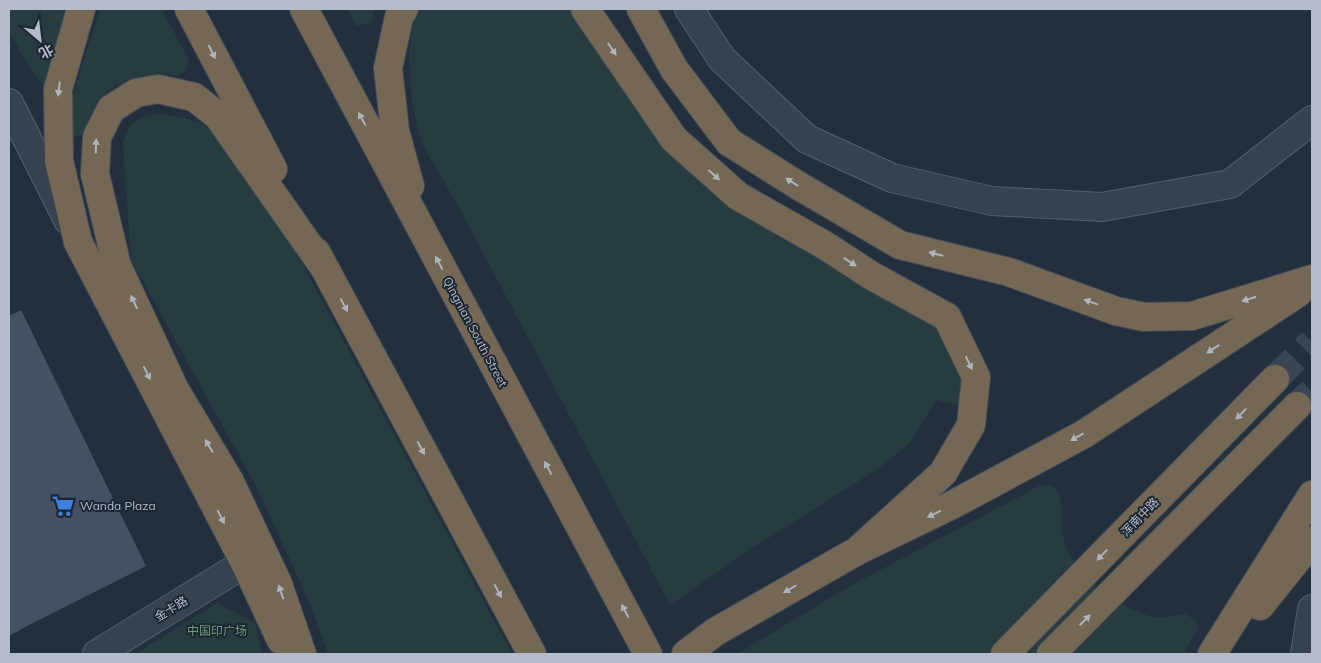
<svg xmlns="http://www.w3.org/2000/svg" width="1321" height="663" viewBox="0 0 1321 663" font-family="Mulish,'Noto Sans SC',sans-serif">
  <rect width="100%" height="100%" fill="#242f3e"/>
  <path fill="#263c3f" d="M 9,9 L 68,9 L 45,86 L 35,76 L 9,32 Z
    M 100,9 L 162,9 L 189,61 L 186,71 L 178,76 L 166,74 L 126,80 L 108,90 L 97,103 L 81,136 L 73,136 L 66,132 L 67,114 Z
    M 347,9 L 375,9 L 371,23 L 356,26 Z
    M 420,9 L 579,9 L 700,173 L 777,237 L 894,293 L 925,313 L 942,332 L 955,351 L 962,382 L 960,406 L 936,400 L 910,443 L 876,470 L 754,547 L 670,605 L 457,204 L 422,144 L 412,104 L 409,55 L 412,25 Z
    M 162,114 L 182,117 L 201,123 L 226,142 L 281,224 L 512,654 L 328,654 L 311,606 L 257,488 L 131,260 L 123,144 C 129,119 139,118 162,114 Z
    M 1041,485 L 1051,485 C 1068,499 1058,513 1062,531 C 1069,570 1104,600 1141,613 C 1145,614 1151,617 1155,617 C 1165,618 1176,615 1186,614 L 1196,621 L 1198,627 L 1184,654 L 737,654 L 848,587 Z
    M 217,603 L 255,623 L 262,654 L 135,654 Z"/>
  <path fill="#455162" d="M 21,310 L 146,566 L 27,626 L 9,636 L 9,316 Z"/>
  <g fill="none" stroke-linecap="round" stroke-linejoin="round">
    <path stroke="#3a4453" stroke-width="28" stroke-dasharray="28 14" stroke-linecap="butt" d="M 1275,379 L 1312,342
      M 1297,406 L 1312,392"/>
    <g stroke="#565f6c" stroke-width="30">
      <path id="minor" d="M 689,9 L 722,59 L 807,139 L 892,178 L 992,201 L 1102,207 L 1230,184 L 1312,120
        M 9,103 L 68,220
        M 97,654 L 245,563
        M 1305,654 L 1312,609"/>
    </g>
    <g stroke="#434c59" stroke-width="30">
      <path id="highway" d="M 81,9 L 58,89 L 59,161 L 78,242 L 245,563 L 281,640
        M 189,9 L 273,169
        M 304,9 L 648,654
        M 404,9 L 399,17 L 388,68 L 395,131 L 410,186
        M 585,9 L 674,139 L 738,196 L 826,246 L 872,276 L 947,317 L 976,377 L 971,425 L 943,473 L 857,551
        M 641,9 L 674,69 L 729,142 L 799,186 L 900,245 L 1009,272 L 1116,311 L 1144,317 L 1192,316 L 1312,279
        M 316,252 L 532,654
        M 1260,606 L 1312,541
        M 302,654 L 278,584 L 230,482 L 175,390 L 117,266 L 95,174 L 97,137 L 111,109 L 136,93 L 158,89 L 194,97 L 218,116 L 324,267
        M 686,654 L 715,632 L 857,551 L 952,505 L 1084,434 L 1298,293
        M 1005,654 L 1275,379
        M 1051,654 L 1297,406
        M 1212,654 L 1312,495"/>
    </g>
    <use href="#minor" stroke="#38414e" stroke-width="28"/>
    <use href="#highway" stroke="#746855" stroke-width="28"/>
  </g>
  <defs><path id="oneway-solid" d="M-6-.8H1V-3.2L6.5 0L1 3.2V.8H-6Z" transform="scale(1.25)"/></defs>
  <g fill="#aeb4bd">
    <use href="#oneway-solid" transform="translate(612 49) rotate(56)"/>
    <use href="#oneway-solid" transform="translate(212 52) rotate(63)"/>
    <use href="#oneway-solid" transform="translate(59 89) rotate(97)"/>
    <use href="#oneway-solid" transform="translate(362 119) rotate(-118)"/>
    <use href="#oneway-solid" transform="translate(96 146) rotate(-88)"/>
    <use href="#oneway-solid" transform="translate(714 175) rotate(42)"/>
    <use href="#oneway-solid" transform="translate(792 182) rotate(-148)"/>
    <use href="#oneway-solid" transform="translate(936 254) rotate(-166)"/>
    <use href="#oneway-solid" transform="translate(850 262) rotate(33)"/>
    <use href="#oneway-solid" transform="translate(439 263) rotate(-118)"/>
    <use href="#oneway-solid" transform="translate(1249 299) rotate(163)"/>
    <use href="#oneway-solid" transform="translate(134 302) rotate(-115)"/>
    <use href="#oneway-solid" transform="translate(1091 302) rotate(-160)"/>
    <use href="#oneway-solid" transform="translate(344 305) rotate(62)"/>
    <use href="#oneway-solid" transform="translate(1213 349) rotate(147)"/>
    <use href="#oneway-solid" transform="translate(969 363) rotate(64)"/>
    <use href="#oneway-solid" transform="translate(147 373) rotate(63)"/>
    <use href="#oneway-solid" transform="translate(1241 414) rotate(134)"/>
    <use href="#oneway-solid" transform="translate(1077 437) rotate(151)"/>
    <use href="#oneway-solid" transform="translate(209 446) rotate(-121)"/>
    <use href="#oneway-solid" transform="translate(421 448) rotate(62)"/>
    <use href="#oneway-solid" transform="translate(548 468) rotate(-118)"/>
    <use href="#oneway-solid" transform="translate(934 514) rotate(154)"/>
    <use href="#oneway-solid" transform="translate(221 517) rotate(63)"/>
    <use href="#oneway-solid" transform="translate(1102 555) rotate(134)"/>
    <use href="#oneway-solid" transform="translate(790 589) rotate(150)"/>
    <use href="#oneway-solid" transform="translate(498 591) rotate(62)"/>
    <use href="#oneway-solid" transform="translate(281 592) rotate(-109)"/>
    <use href="#oneway-solid" transform="translate(625 611) rotate(-118)"/>
    <use href="#oneway-solid" transform="translate(1085 620) rotate(-45)"/>
  </g>
  <defs>
    <g id="supermarket-bare" transform="scale(1.725)"><path d="M-6-5.5h2.5l.6 2H6L4.5 2H-2.5L-4.4-4H-6ZM-1.5 3.2a1.3 1.3 0 1 0 .1 0ZM3 3.2a1.3 1.3 0 1 0 .1 0Z" fill="#3f7fe0" stroke="#1d2633" stroke-width="2.5" paint-order="stroke"/></g>
  </defs>
  <g fill-rule="evenodd">
    <use href="#supermarket-bare" x="63" y="506"/>
  </g>
  <g text-anchor="middle" stroke-width="4" stroke-linejoin="round" paint-order="stroke">
    <g font-size="12" fill="#b4bcc9" stroke="#1d2633">
      <text transform="translate(475 332) rotate(62)" y="4">Qingnian South Street</text>
      <text transform="translate(1140 517) rotate(-46)" y="4">浑南中路</text>
      <text transform="translate(171 609) rotate(-31)" y="4">金卡路</text>
    </g>
    <g font-size="12" fill="#b4bcc9" stroke="#1d2633" text-anchor="start">
      <text x="80" y="510">Wanda Plaza</text>
    </g>
    <g font-size="12" fill="#6b9a76" stroke="#1d2633">
      <text x="217" y="635">中国印广场</text>
    </g>
  </g>
  <rect width="1321" height="663" fill="none" stroke="#b4bcc9" stroke-width="20"/>
  <g transform="translate(40 40) rotate(152)" stroke="#1d2633" stroke-width="4" paint-order="stroke">
  <path d="M0-4L9 19L0 12L-9 19Z" fill="#b4bcc9"/>
  <text y="-8" font-size="14" font-weight="bold" text-anchor="middle" fill="#b4bcc9">北</text>
  </g>
</svg>
